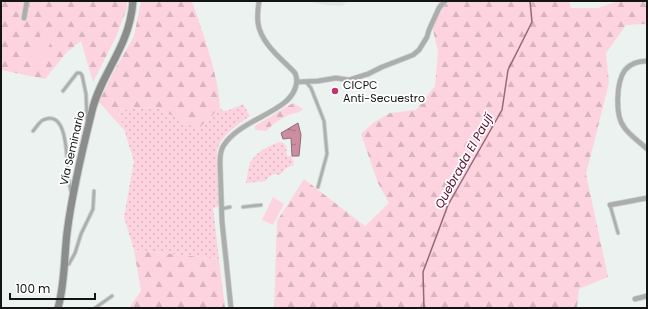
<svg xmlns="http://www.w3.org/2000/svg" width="648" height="309" viewBox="0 0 648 309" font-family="Poppins,sans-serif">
  <defs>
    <pattern id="grass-dots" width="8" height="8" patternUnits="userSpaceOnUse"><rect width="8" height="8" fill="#fdd3df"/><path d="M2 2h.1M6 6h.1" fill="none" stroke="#d8b4be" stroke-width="1.8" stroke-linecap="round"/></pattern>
    <pattern id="forest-firs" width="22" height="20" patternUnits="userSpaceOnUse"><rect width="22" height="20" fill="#fdd3df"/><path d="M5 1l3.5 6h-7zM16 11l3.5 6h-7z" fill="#d8b4be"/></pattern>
    <pattern id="water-ripples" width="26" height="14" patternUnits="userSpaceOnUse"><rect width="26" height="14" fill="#cc8da1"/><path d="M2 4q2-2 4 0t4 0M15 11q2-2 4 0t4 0" fill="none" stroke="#a47282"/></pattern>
  </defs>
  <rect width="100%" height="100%" fill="#ecf2ef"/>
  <path fill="#dbe9e3" d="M 308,1 L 347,1 L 342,6 L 324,5 Z"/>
  <path fill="url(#grass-dots)" d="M 243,104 L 250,116 C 238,124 220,136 217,151 L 220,206 L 213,208 L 219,259 L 134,250 L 124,217 L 134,161 L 118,110 L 156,107 L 198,129 L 220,108 L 223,111 L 229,110 Z
    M 282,142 L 286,146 L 287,156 L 292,156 L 294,165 L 286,168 L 280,175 C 272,173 271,175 265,181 L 246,183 C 247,177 248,169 250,163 C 255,153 271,143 282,142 Z"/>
  <path fill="url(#forest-firs)" d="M 1,1 L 127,1 L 127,8 L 116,37 L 93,82 L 81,41 L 67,52 L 45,79 L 1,70 Z
    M 141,1 L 192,1 C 201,28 211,55 217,84 C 219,92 219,100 220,108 L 198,129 L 156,107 L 118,110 L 124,130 L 99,102 L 113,73 L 134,36 Z
    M 440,1 L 569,1 L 571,8 L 598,8 L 618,1 L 647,1 L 647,25 L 644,24 L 626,25 L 606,53 L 609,83 L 586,174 L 608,277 L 579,289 L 577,308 L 274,308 L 277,221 L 304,179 L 365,226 L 389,203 L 378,183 L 361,134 L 373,123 L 390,113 L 416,110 L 435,86 L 438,52 L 433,30 L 437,5 Z
    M 293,103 L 303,109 C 299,113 295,113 291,114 C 281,118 273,124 266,131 L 255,130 L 255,126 Z
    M 134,250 L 219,259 L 225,308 L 129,308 L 141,291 Z"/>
  <path fill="#fdd3df" d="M 41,34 L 52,38 L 43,62 L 32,57 Z
    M 273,197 L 284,204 L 273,225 L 262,220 Z"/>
  <path fill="url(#water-ripples)" stroke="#946977" d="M 298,123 L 301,135 L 299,156 L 292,156 L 291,138 L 283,139 L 281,133 Z"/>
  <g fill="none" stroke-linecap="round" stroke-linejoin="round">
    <path stroke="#946977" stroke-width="1.5" d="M 424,308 L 423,272 L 448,205 L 502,110 L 508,70 L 532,22 L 530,1"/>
    <g stroke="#c9cfcc" stroke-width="4.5">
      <path id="lane" d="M 306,82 L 311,88 L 324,121 L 327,154 L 318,187
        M 63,91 L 77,73 L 80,73 L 82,75 L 86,94 L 87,120
        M 33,131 C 36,128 39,122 43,120 C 67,109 66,154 68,167 C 68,175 69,183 71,192
        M 610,205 L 618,233
        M 243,207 L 261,205
        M 221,209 L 230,207
        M 67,265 L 69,264 L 75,253 L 81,234 L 93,209 L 94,191
        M 95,308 L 112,296"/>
    </g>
    <g stroke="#c9cfcc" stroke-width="6">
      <path id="street" d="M 24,18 L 27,1
        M 647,61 C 638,61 631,63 625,70 C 616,82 615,116 624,127 C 628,134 641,143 647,149
        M 297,82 L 318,81 L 336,78 L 349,80 L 355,78 L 368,74 L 382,67 L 413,55 L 419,50 L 427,37 L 429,30 L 439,8 L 445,1
        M 610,205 L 647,198
        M 635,299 L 647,296
        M 231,308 L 222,221 L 220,163 C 220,157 220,150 224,145 C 236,126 266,117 284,103 C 293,96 300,84 295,73 C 282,59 261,44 258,23 C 257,16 258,8 259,1"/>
    </g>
    <g stroke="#c9cfcc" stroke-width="9">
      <path id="secondary" d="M 58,308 C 65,283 64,258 67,233 C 72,192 82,151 92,111 C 98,85 114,64 124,39 C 129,27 132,14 133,1"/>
    </g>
    <use href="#lane" stroke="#abaeac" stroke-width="2.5"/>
    <use href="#street" stroke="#abaeac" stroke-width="4.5"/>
    <use href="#secondary" stroke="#8a8d8b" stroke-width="7"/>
  </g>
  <circle fill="#bf3571" stroke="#fff" stroke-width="1.5" cx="335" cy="91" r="4"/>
  <g text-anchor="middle" stroke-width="3.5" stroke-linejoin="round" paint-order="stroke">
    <g font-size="11" fill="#131514" stroke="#fff" text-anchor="start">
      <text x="343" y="89">CICPC<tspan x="343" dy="13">Anti-Secuestro</tspan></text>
    </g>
    <g font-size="11" fill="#131514" stroke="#fff">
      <text transform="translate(72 148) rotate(-77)" y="4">Vía Seminario</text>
    </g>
    <g font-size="12" font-style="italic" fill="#570c2f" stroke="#fff">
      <text transform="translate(464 161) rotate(-61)" y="4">Quebrada El Paují</text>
    </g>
  </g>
  <rect width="648" height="309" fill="none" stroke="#131514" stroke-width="4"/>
  <path d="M10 293v6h85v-6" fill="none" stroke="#131514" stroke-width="2"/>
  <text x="16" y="293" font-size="12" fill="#131514" stroke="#ffffff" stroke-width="3" paint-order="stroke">100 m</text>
</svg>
